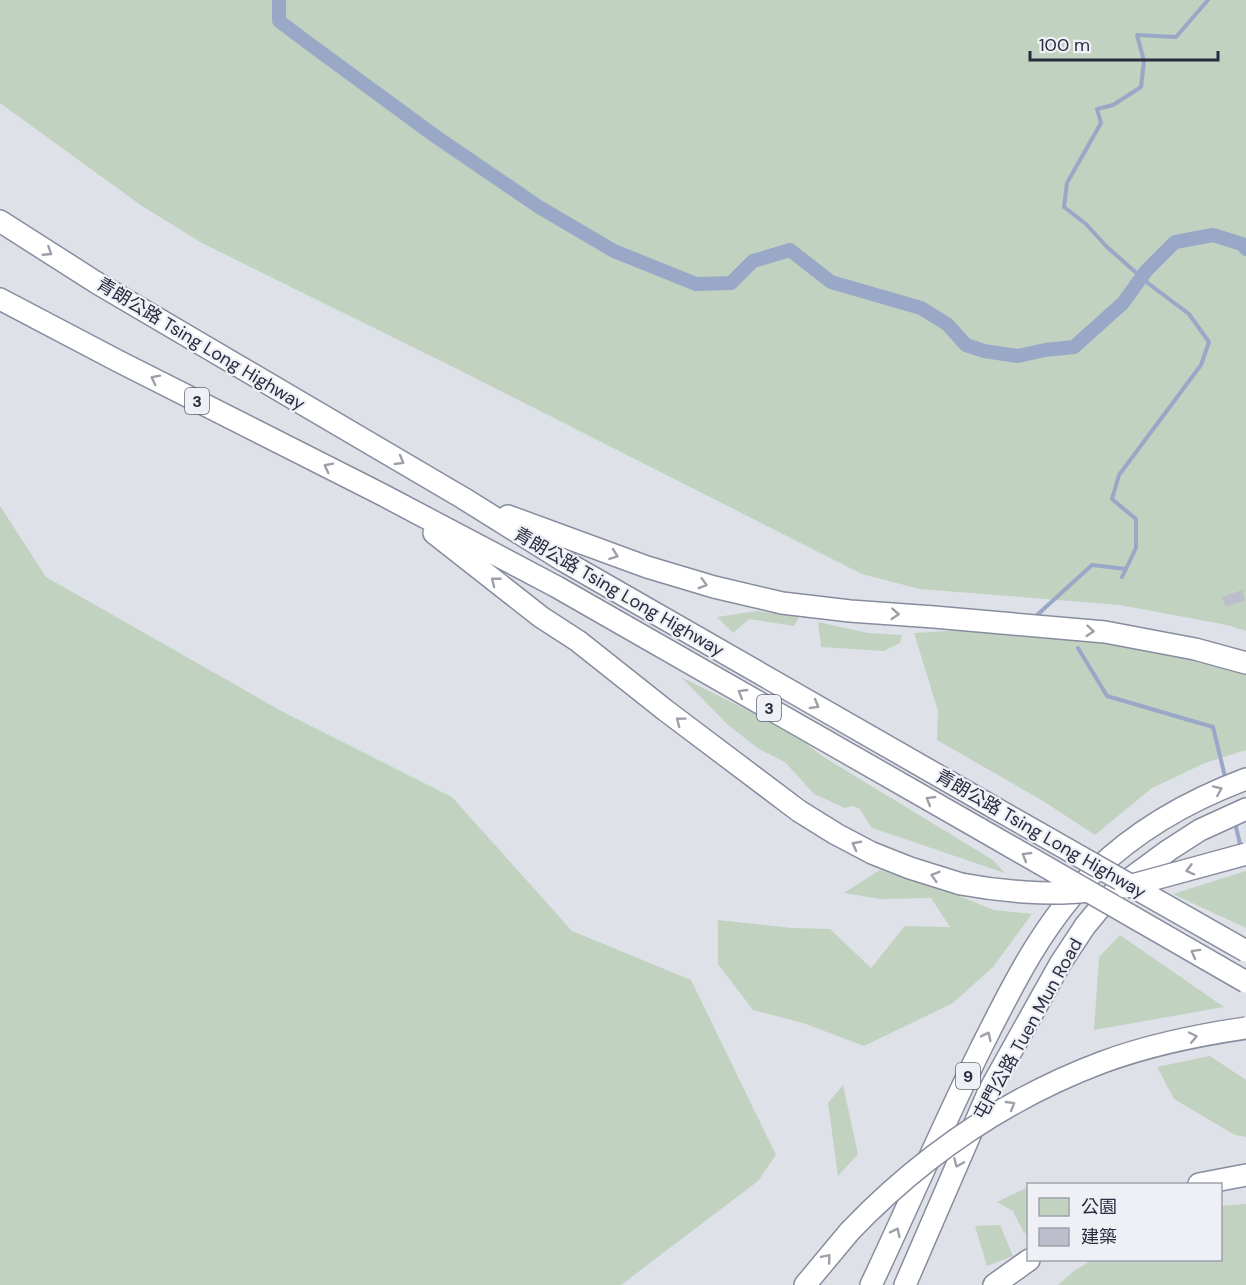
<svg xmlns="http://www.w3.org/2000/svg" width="1246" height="1285" viewBox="0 0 1246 1285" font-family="'DM Sans','Noto Sans TC',sans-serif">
  <rect width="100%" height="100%" fill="#dfe1e8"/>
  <path fill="#c1d2c0" d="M 0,0 L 1246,0 L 1246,631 L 1227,625 L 1120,605 L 920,589 L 862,574 L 451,366 L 202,243 L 142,206 L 0,103 Z
    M 0,506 L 46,577 L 283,712 L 452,797 L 572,931 L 691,980 L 776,1155 L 758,1181 L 621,1285 L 0,1285 Z
    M 757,611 L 799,617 L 794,626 L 749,619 L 733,633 L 717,617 Z
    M 818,622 L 868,633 L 902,635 L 900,643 L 884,651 L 821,647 Z
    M 963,630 L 1171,649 L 1246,667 L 1246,750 L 1205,763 L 1152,788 L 1095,835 L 1043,801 L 937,740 L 938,711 L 914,633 Z
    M 681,677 L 792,732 L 822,756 L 993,860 L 1005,873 L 872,828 L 859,808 L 851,806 L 845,808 L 814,794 L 785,762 L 759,749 L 728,725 Z
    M 880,870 L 947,891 L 994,910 L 1032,914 L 993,967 L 953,1003 L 864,1046 L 803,1023 L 753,1010 L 718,964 L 718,920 L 792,928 L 830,929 L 871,968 L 905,926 L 950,927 L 931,898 L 880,899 L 844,893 Z
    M 1246,871 L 1246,928 L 1173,894 Z
    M 1120,935 L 1224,1007 L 1094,1030 L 1099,957 Z
    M 1210,1056 L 1246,1080 L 1246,1137 L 1235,1135 L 1174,1099 L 1157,1067 Z
    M 843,1085 L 858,1154 L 838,1176 L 828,1103 Z
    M 1028,1187 L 1028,1232 L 1024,1233 L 1013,1211 L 997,1202 Z
    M 1246,1204 L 1246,1285 L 1058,1285 L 1074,1271 L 1092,1260 L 1220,1260 L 1221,1206 Z
    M 1000,1225 L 1013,1256 L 987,1266 L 975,1226 Z"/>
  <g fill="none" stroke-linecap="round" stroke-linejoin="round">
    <path stroke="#9aa8c7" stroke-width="4" d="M 1122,577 L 1136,548 L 1136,519 L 1112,499 L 1119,475 L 1201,365 L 1209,342 L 1189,314 L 1149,284 L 1107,247 L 1086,224 L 1064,207 L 1067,183 L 1101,123 L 1097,109 L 1113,105 L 1141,87 L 1144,61 L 1137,35 L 1176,37 L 1208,0
      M 1036,616 L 1092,565 L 1126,569
      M 1078,648 L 1107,696 L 1213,727 L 1226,781
      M 1235,823 L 1241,848"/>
    <path stroke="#9aa8c7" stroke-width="14" d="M 279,0 L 279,21 L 311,45 L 435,136 L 539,207 L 614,251 L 696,284 L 731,283 L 753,261 L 790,250 L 831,282 L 921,308 L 947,324 L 966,345 L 984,351 L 1018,356 L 1045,350 L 1074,347 L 1123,303 L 1146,271 L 1175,242 L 1213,235 L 1242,244 L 1246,249"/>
  </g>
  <path fill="#bcbfcb" d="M 1242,590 L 1245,600 L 1226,607 L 1222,597 Z"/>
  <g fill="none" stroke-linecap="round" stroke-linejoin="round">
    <g stroke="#878c9e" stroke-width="24">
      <path id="highway" d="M 0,221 L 97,283 L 463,498 L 564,561 L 993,807
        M 0,299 L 118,361 L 381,494 L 557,587 L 980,829
        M 508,516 L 647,567 L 714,587 L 782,603 L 850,611 L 934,617 L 1105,632 L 1195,649 L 1246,663
        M 434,533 L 541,617 L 578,641 L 665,710 L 799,811 L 836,834 L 872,853 L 910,868 L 961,884
        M 1199,1184 L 1246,1175
        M 805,1285 L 850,1231
        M 871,1285 C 908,1207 942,1127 980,1050 C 1012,986 1044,921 1095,871 C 1138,829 1190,800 1246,779
        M 905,1285 L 989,1091 L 1060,964 L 1085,926 L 1104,903 L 1120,886 L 1169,850 L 1200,830 L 1246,809
        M 994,1285 L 1029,1260"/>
    </g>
    <use href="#highway" stroke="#fff" stroke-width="21"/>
    <g stroke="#878c9e" stroke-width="24" stroke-linecap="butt">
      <path id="highway-bridge" d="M 993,807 L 1246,951
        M 980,829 L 1246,982
        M 961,884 C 999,891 1049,896 1088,891
        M 1125,887 L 1246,854
        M 850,1231 C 921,1157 1007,1098 1103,1062 C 1149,1045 1198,1035 1246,1028"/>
    </g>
    <use href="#highway-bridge" stroke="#fff" stroke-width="21"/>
  </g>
  <defs><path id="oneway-chevron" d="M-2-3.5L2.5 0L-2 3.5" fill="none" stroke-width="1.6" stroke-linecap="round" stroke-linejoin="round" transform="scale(1.5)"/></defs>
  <g stroke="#9ea0a9">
    <use href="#oneway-chevron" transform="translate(48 252) rotate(33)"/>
    <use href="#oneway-chevron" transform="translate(155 379) rotate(-153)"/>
    <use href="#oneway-chevron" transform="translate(400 461) rotate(30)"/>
    <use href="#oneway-chevron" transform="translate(328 467) rotate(-153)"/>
    <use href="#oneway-chevron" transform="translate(614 555) rotate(20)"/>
    <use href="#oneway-chevron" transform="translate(495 581) rotate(-142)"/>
    <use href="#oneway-chevron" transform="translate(703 584) rotate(16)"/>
    <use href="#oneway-chevron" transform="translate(895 614) rotate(4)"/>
    <use href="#oneway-chevron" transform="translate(1090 631) rotate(5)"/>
    <use href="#oneway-chevron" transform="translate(742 693) rotate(-150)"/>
    <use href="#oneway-chevron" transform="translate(815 705) rotate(30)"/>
    <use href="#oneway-chevron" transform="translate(680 721) rotate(-143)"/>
    <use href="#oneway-chevron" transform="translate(1218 790) rotate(-23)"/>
    <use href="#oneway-chevron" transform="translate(930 800) rotate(-150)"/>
    <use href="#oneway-chevron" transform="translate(856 845) rotate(-152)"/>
    <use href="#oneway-chevron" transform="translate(1026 856) rotate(-150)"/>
    <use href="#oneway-chevron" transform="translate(1190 870) rotate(165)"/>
    <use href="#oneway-chevron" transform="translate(935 876) rotate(-163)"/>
    <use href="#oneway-chevron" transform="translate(1195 953) rotate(-151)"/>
    <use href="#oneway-chevron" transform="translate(987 1036) rotate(-64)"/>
    <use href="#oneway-chevron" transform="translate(1193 1037) rotate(-12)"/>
    <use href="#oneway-chevron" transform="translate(1011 1105) rotate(-30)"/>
    <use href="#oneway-chevron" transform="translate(958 1163) rotate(113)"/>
    <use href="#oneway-chevron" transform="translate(896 1232) rotate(-64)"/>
    <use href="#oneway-chevron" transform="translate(827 1258) rotate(-50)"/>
  </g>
  <g text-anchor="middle" stroke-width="4.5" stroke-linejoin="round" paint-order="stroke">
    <g fill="#eef0f5" stroke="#636776" stroke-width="1.5">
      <rect x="185" y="388" width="24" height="26" rx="4.5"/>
      <rect x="757" y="695" width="24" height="26" rx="4.5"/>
      <rect x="956" y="1063" width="24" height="26" rx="4.5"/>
    </g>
    <g font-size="16" font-weight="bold" fill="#282c3f">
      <text x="197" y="407">3</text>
      <text x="769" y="714">3</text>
      <text x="968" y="1082">9</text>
    </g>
    <g font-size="18" fill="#282c3f" stroke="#eef0f5">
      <text transform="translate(201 344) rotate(31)" y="6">青朗公路 Tsing Long Highway</text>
      <text transform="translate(619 592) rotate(30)" y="6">青朗公路 Tsing Long Highway</text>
      <text transform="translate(1041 834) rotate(30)" y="6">青朗公路 Tsing Long Highway</text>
      <text transform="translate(1028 1029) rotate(-61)" y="6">屯門公路 Tuen Mun Road</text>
    </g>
  </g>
  <rect x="1027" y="1183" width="195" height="78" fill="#eef0f5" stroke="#9fa2ac" stroke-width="1.5"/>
  <rect x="1039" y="1198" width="30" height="18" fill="#c1d2c0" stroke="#9fa2ac" stroke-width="1.5"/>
  <text x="1081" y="1213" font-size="18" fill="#282c3f">公園</text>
  <rect x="1039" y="1228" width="30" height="18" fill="#bcbfcb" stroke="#9fa2ac" stroke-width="1.5"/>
  <text x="1081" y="1243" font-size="18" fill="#282c3f">建築</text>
  <path d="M1030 51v9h188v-9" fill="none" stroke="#282c3f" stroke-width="3"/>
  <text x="1039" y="51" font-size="18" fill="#282c3f" stroke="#eef0f5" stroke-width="4.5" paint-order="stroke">100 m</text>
</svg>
